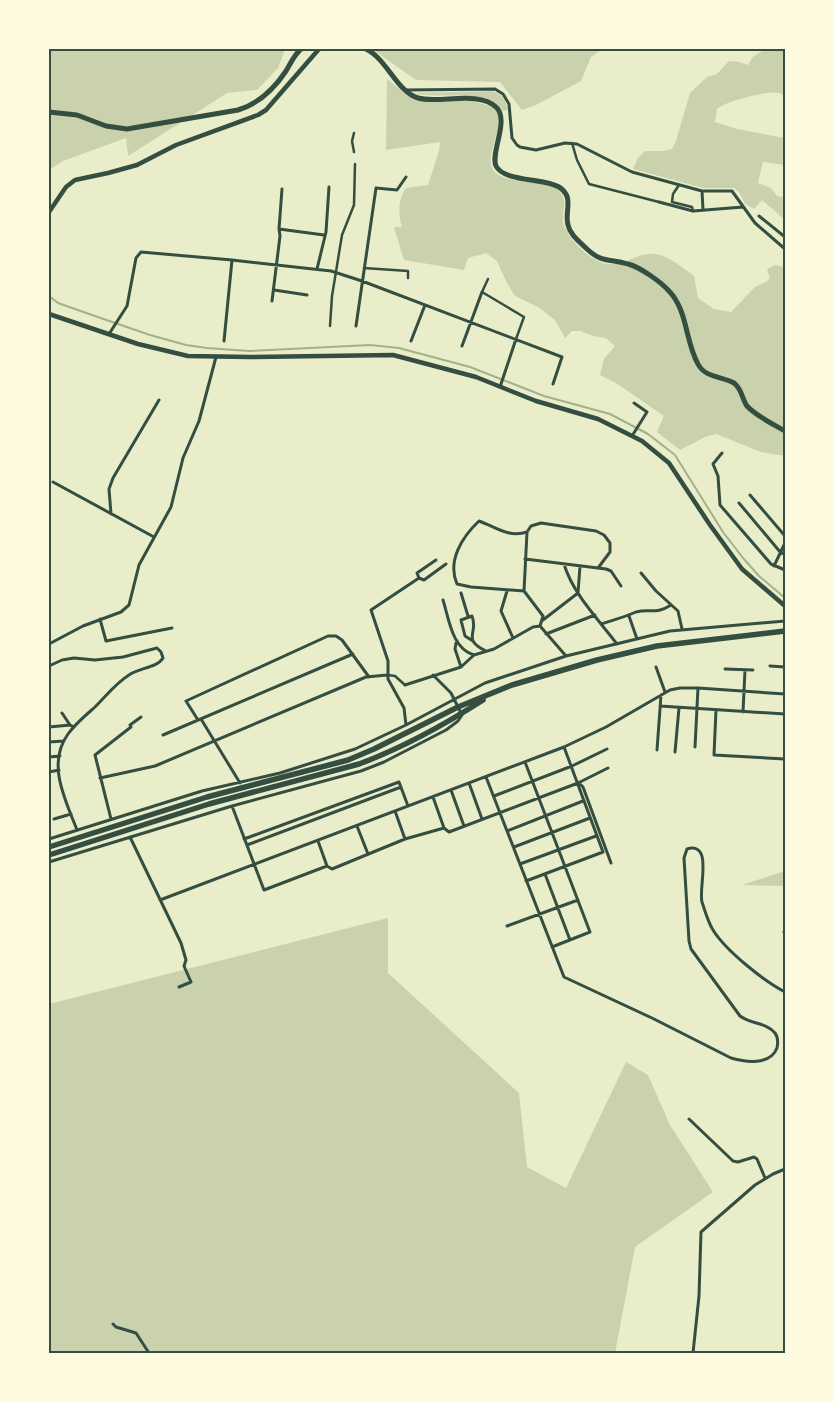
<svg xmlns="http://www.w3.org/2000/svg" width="834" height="1402" viewBox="0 0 834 1402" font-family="Lato,sans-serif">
  <rect width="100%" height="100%" fill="#e9edc9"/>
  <path fill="#cad2ad" d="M 49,49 L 285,49 L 278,68 L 257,90 L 227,93 L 128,156 L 126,138 L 63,161 L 49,170 Z
    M 372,49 L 602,49 L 591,57 L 581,81 L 536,105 L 522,110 L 500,82 L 416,80 Z
    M 765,49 L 785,49 L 785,97 C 783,95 781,93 778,93 C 769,90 723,102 717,109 L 715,122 L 737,129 L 785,138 L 785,165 L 763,162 L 758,183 L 771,188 L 777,196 L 785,197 L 785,220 L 762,200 L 754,209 L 745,204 L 739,192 L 734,188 L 703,188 L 633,169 L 638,158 L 645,151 L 663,151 L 672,149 L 676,141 L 690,93 L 707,77 L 717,74 L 729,61 L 739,62 L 748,65 L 753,57 Z
    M 387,79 L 407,95 L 419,101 L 472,101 L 493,107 C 510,125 480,157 495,172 C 512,188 544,174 560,192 C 568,201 562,210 563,221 C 564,235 587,257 600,262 C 618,269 630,257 647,254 C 664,251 681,267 694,276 L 698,298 L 714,309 L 731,312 L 755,287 L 766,282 L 770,278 L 767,269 L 775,265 L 785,267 L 785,456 L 761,452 L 716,434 L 705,437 L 680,450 L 657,432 L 664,416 L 616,383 L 600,375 L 604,359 L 615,346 L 606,338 L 593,336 L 580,331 L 572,331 L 565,338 L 555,320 L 538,307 L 515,296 L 507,283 L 497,261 L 486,253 L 468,258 L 464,270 L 404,260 L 394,227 L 402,227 C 398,214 398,199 406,188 L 428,185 L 439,151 L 440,142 L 386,150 Z
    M 492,91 C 502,94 506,100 508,110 L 502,111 C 492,87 434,100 414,93 Z
    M 785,871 L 785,886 L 742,885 Z
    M 388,918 L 388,973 L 519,1093 L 527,1167 L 566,1188 L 626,1062 L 648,1075 L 670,1125 L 713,1192 L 635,1247 L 615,1353 L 49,1353 L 49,1004 Z"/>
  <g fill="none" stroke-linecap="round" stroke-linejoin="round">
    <path stroke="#a3b18a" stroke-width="2" d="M 49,296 L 58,303 L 92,315 L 150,335 L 186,345 L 207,348 L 249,351 L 370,345 L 399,348 L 470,367 L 544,396 L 610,414 L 648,434 L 675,455 L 723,532 L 743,558 L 759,576 L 785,598"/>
    <path stroke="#344e41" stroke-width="2.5" d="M 572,143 L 577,160 L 589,184 L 659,202
      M 354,152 L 352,141 L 354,133
      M 679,185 L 673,194 L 672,202 L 692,207 L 693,211
      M 364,268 L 408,271 L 408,278
      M 488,279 L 482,292 L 524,317 L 516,339
      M 330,326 L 332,296 L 342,235 L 354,205 L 355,164
      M 388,675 L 395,676 L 405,685"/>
    <path stroke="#344e41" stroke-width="3" d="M 406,90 L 495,89 L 503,94 L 509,104 L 512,138 L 517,145 L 520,147 L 536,150 L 565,143 L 577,144 L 632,172 L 702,191 L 732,191 L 755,223 L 785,249
      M 702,191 L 703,210
      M 659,202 L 693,211 L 743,207
      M 759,216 L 785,237
      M 279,229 L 324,235
      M 317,269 L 326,232 L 329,187
      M 274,290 L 307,295
      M 272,301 L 280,236 L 279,229 L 282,189
      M 356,326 L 376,188 L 397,190 L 406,177
      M 109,334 L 127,306 L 136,258 L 141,252 L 232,260 L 331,271 L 362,281 L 562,357 L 553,384
      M 224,341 L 232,260
      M 411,341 L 425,305
      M 462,346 L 482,292
      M 500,387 L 516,339
      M 632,436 L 647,412 L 634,403
      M 722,453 L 713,464 L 718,476 L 720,505 L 771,564 L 785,570
      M 53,482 L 154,537
      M 750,495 L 785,536
      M 739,503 L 781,553 L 785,554
      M 111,514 L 109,489 L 113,478 L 159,400
      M 527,532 L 531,526 L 541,523 L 596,531 L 604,535 L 610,543 L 610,552 L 598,568
      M 525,559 L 606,569 L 611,571 L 621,586
      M 564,564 C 573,594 598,619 617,644
      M 774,566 L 785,543
      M 641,573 L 656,591 L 678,611 L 682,629
      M 419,578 L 417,573 L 436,560
      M 507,591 L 501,611 L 513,638
      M 524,591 L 471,587 L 457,584 C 447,561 462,537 479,521 C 496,527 508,538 527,532
      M 524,591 L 527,532
      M 524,591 L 543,616 L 540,626
      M 461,593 L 468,616
      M 443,600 C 449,619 452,649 474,655
      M 629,616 L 637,639
      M 100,619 L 106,641 L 172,628
      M 543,620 L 578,593 L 580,566
      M 601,624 C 613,620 625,617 636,612 C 649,608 656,615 671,605
      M 540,626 L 566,656
      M 546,634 L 595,615
      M 473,641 L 465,636 L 461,620 L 472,616 C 479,633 461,639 486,651
      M 456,643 L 455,649 L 461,667
      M 49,644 L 83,626 L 121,612 L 129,605 L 139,565 L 171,507 L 183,458 L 199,421 L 216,357
      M 49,666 L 62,660 L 74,658 L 95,660 L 123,657 L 157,648 L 161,652 L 163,658 C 157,668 138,668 129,675 C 116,683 106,696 95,707 C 86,715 75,724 68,734 C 46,764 66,801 77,830
      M 770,666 L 785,667
      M 656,667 L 665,692
      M 725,669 L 753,670
      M 405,685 L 461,667 L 474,655 L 494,649 L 533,627 L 540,626
      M 660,706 L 785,714
      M 716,710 L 714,755 L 785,759
      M 743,712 L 745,670
      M 62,713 L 70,725
      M 201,719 L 240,783
      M 198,720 L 186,701 L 328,636 L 336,636 L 342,640 L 369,677
      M 406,725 L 404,708 L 388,679 L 388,661 L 371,610 L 419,578 L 424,580 L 446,564
      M 49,727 L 70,725 L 74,727
      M 163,735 L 353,654
      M 49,742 L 64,741
      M 695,747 L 698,688
      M 657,750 L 661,695
      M 675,752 L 679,708
      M 49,757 L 60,756
      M 525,762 L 590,932 L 552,947
      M 49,772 L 59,770
      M 486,777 L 564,977 L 652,1018 L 731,1058 C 745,1062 770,1066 777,1048 C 778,1043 778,1037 775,1033 C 766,1022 750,1024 740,1016 L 691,949 L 689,941 L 684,858 L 687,849 C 714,841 698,889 702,902 C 705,911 708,922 713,930 C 726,951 764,981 785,992
      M 100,778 L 155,766 L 366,677 L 387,675
      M 469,783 L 482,819
      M 579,783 L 583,787 L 611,863
      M 451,790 L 464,826
      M 494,796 L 572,766 L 607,749
      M 433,797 L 444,828
      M 232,806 L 264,890 L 327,866 L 332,869 L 405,839 L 444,828 L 449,832 L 578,783 L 608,768
      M 395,811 L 405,839
      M 54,819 L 71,814
      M 111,819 L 95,755 L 131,727 L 130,725 L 141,717
      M 357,826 L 368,854
      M 507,831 L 583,801
      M 130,837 L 181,943 L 186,960 L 184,966 L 191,982 L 179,987
      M 49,839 L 202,791 L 280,773 L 355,749 L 406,725 L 485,683 L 566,656 L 670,631 L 785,621
      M 244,839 L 399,782 L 408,806
      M 318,841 L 327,866
      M 247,845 L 401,787
      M 514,847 L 590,818
      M 49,862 L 232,806 L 361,771 L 384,762 L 446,730 L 458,721 L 462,715 L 451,693 L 433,675
      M 520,864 L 596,836
      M 545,874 L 570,940
      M 526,881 L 603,852 L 564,747
      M 160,900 L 564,747 L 606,727 L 670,690 L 680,688 L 698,688 L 785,694
      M 507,926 L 578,900
      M 784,932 L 785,934
      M 689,1119 L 733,1161 L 738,1162 L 754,1157 L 757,1159 L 765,1178
      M 113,1324 L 116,1327 L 136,1333 L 149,1353
      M 693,1353 L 699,1296 L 701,1232 L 755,1185 L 773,1174 L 785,1169"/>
    <path stroke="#344e41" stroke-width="4.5" d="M 49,212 L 66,187 L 75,180 L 108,173 L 137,165 L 176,145 L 258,115 L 266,110 L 319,49
      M 49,314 L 138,344 L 188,356 L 250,357 L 393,355 L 476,377 L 536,401 L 598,419 L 642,441 L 669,463 L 710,525 L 742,569 L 785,606"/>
    <path stroke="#344e41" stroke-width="5" d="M 366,49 C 387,59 397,92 418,98 C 439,104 478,90 496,107 C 510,120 490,153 496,166 C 504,182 544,178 559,187 C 575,197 564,212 568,225 C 570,235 580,242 587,249 C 603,264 610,258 628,264 C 640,267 661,282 669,291 C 688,311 685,341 698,364 C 705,378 722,376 734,383 C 742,389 742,399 747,406 C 756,416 773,424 785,431
      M 49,112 L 77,115 L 106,126 L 127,129 L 238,110 C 258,104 274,89 286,71 C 291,63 294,55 301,49"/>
    <path stroke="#344e41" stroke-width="5.5" d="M 49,847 L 207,797 L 348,760 L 374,749 L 458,707 L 512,685 L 597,660 L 657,646 L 785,631
      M 49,855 L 209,804 L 359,764 C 402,748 444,725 483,700"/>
  </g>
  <rect width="834" height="1402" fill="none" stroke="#fefae0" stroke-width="100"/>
  <rect x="50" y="50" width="734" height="1302" fill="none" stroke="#344e41" stroke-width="2"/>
</svg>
